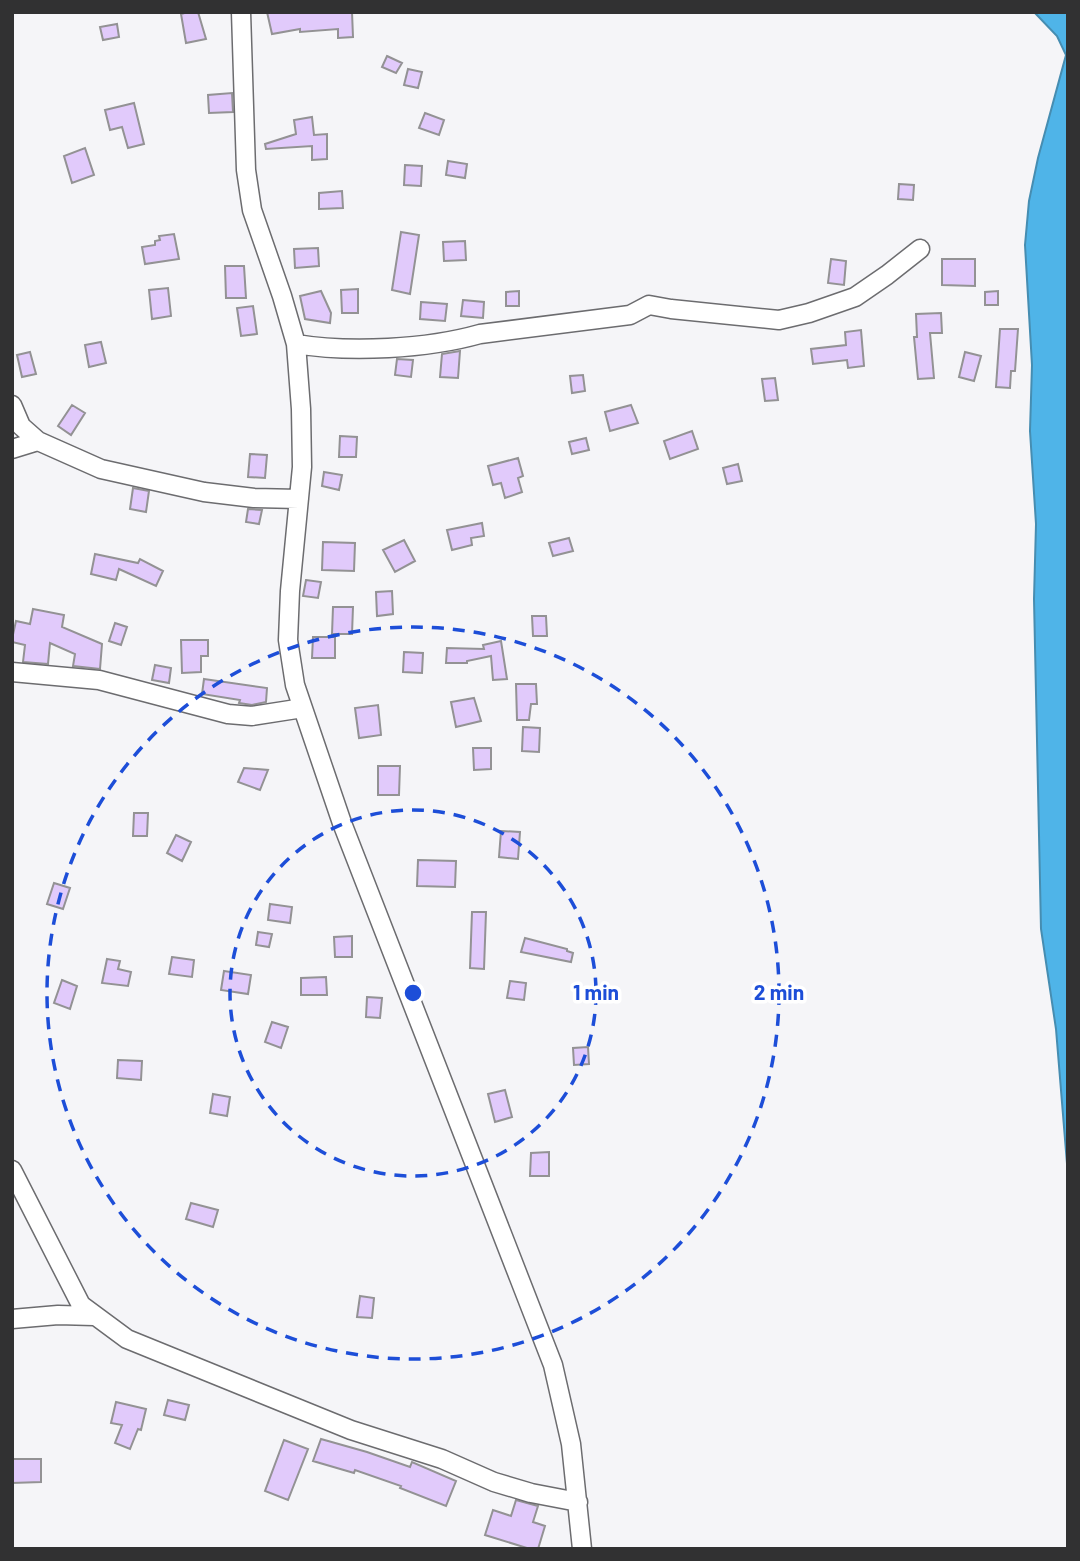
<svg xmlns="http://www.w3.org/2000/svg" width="1080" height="1561" viewBox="0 0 1080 1561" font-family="Barlow,sans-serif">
  <rect width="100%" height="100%" fill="#f5f5f8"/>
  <path fill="#4fb4e8" stroke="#468db1" stroke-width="2" d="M 1034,12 L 1068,12 L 1068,1176 L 1056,1029 L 1041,929 L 1034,599 L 1036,524 L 1030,431 L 1032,365 L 1025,245 L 1029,201 L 1038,158 L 1066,55 L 1057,36 Z"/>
  <path fill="#e1cafb" stroke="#939294" stroke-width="2" d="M 188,12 L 198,12 L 206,39 L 186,43 L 181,14 Z
    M 267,12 L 352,12 L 353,37 L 338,38 L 338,29 L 300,32 L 300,29 L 272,34 Z
    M 117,24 L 119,37 L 103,40 L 100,27 Z
    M 387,56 L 402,63 L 396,73 L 382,67 Z
    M 408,69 L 422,72 L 418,88 L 404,85 Z
    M 232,93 L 233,112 L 209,113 L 208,95 Z
    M 134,103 L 144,144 L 128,148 L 122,127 L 110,130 L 105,110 Z
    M 425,113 L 444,120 L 439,135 L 419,128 Z
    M 312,117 L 314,135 L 327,134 L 327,159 L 312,160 L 312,146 L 266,149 L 265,144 L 296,134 L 294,120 Z
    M 85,148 L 94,175 L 72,183 L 64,156 Z
    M 448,161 L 467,164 L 465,178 L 446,175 Z
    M 405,165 L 422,166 L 421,186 L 404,185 Z
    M 899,184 L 914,185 L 913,200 L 898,199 Z
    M 342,191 L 343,208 L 319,209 L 319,193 Z
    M 401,232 L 419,235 L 410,294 L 392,290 Z
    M 174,234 L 179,259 L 145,264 L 142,247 L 155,245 L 155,241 L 160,240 L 159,236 Z
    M 465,241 L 466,260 L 444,261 L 443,242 Z
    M 318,248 L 319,266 L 295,268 L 294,249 Z
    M 831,259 L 846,261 L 844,285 L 828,283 Z
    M 942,259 L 975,259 L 975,286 L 942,285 Z
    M 225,266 L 244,266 L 246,298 L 226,298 Z
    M 168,288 L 171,316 L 152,319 L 149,290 Z
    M 358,289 L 358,313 L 342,313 L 341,290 Z
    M 321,291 L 331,313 L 330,323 L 305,319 L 300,296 Z
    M 519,291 L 519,306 L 506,306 L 506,292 Z
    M 998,291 L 998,305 L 985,305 L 985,292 Z
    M 463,300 L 484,302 L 483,318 L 461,316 Z
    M 421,302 L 447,304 L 445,321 L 420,319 Z
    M 253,306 L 257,334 L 241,336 L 237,308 Z
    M 941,313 L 942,333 L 930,333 L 934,378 L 918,379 L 914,337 L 917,337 L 916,314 Z
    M 1000,329 L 1018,329 L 1015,371 L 1011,371 L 1010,388 L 996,387 Z
    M 861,330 L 864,366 L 848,368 L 847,360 L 813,364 L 811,349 L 846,345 L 845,332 Z
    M 101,342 L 106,363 L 89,367 L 85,345 Z
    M 460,351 L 458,378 L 440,377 L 442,354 Z
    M 30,352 L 36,374 L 22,377 L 17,355 Z
    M 965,352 L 981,356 L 974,381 L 959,377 Z
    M 397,359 L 413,360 L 411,377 L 395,375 Z
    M 583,375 L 585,391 L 572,393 L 570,376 Z
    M 775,378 L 778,400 L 765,401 L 762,379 Z
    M 72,405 L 85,413 L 71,435 L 58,426 Z
    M 631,405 L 638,423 L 610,431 L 605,412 Z
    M 692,431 L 698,449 L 670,459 L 664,441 Z
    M 340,436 L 357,437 L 356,457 L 339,457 Z
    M 586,438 L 589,450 L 572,454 L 569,442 Z
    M 250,454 L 267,455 L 265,478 L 248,477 Z
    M 518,458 L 523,476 L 518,478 L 522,492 L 505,498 L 501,483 L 493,485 L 488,466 Z
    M 738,464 L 742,481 L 727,484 L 723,468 Z
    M 324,472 L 342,475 L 339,490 L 322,486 Z
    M 133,488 L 149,491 L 146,512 L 130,509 Z
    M 248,509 L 262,510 L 259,524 L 246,522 Z
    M 482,523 L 484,536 L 471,538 L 472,545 L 452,550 L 447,530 Z
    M 569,538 L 573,551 L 553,556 L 549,543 Z
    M 404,540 L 415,561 L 395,572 L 383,550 Z
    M 323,542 L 355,543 L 354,571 L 322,570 Z
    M 95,554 L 138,563 L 140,559 L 163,571 L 156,586 L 119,569 L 116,580 L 91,574 Z
    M 306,580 L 321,582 L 318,598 L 303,596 Z
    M 392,591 L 393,614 L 377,616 L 376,592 Z
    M 333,607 L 353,607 L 352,634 L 332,634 Z
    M 33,609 L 64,615 L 62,627 L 102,644 L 100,669 L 73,666 L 75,654 L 50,643 L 48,664 L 23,662 L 25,645 L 12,642 L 12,639 L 16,621 L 30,624 Z
    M 532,616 L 546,616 L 547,636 L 533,636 Z
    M 115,623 L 127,627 L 121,645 L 109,641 Z
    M 313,637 L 335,637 L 335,658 L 312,658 Z
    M 181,640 L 208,640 L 208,656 L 201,656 L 201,672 L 182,673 Z
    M 501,641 L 507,679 L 493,680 L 491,656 L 467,661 L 467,663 L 446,663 L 447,648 L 484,649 L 483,645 Z
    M 404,652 L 423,653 L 422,673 L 403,672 Z
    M 155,665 L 171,668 L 169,683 L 152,680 Z
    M 204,679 L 267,688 L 266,702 L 252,705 L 239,703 L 240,700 L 202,694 Z
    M 516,684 L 536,684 L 537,704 L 531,704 L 529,720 L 517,720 Z
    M 474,698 L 481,721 L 456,727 L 451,702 Z
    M 378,705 L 381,735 L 359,738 L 355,708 Z
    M 523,727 L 540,728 L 539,752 L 522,751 Z
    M 473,748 L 491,748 L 491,769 L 474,770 Z
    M 378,766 L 400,766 L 399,795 L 378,795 Z
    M 244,768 L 268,770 L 260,790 L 238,782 Z
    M 134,813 L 148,813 L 147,836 L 133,836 Z
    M 501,831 L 520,832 L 518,859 L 499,857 Z
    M 176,835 L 191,842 L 182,861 L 167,853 Z
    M 418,860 L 456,861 L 455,887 L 417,886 Z
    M 54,883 L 70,888 L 63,909 L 47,904 Z
    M 270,904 L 292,907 L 290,923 L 268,920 Z
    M 472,912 L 486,912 L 484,969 L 470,968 Z
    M 258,932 L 272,934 L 269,947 L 256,945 Z
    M 352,936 L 352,957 L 335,957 L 334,937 Z
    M 525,938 L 567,949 L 567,951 L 573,953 L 571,962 L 521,952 Z
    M 172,957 L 194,960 L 192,977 L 169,974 Z
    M 107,959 L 120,961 L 118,969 L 131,972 L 128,986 L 102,983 Z
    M 224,971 L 251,975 L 248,994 L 221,990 Z
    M 326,977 L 327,995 L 301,995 L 301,978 Z
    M 62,980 L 77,986 L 70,1009 L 54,1003 Z
    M 510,981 L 526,983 L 524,1000 L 507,998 Z
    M 367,997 L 382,998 L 380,1018 L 366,1017 Z
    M 272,1022 L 288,1027 L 281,1048 L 265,1042 Z
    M 588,1047 L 589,1064 L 574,1065 L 573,1048 Z
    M 118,1060 L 142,1061 L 141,1080 L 117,1078 Z
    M 505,1090 L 512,1117 L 495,1122 L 488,1094 Z
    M 213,1094 L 230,1097 L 227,1116 L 210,1113 Z
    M 549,1152 L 549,1176 L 530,1176 L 531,1153 Z
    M 191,1203 L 218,1210 L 213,1227 L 186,1219 Z
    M 360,1296 L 374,1298 L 372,1318 L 357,1317 Z
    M 168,1400 L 189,1405 L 185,1420 L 164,1415 Z
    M 116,1402 L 146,1409 L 141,1430 L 138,1429 L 130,1449 L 115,1443 L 122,1425 L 111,1423 Z
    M 321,1439 L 367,1452 L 410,1467 L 412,1462 L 456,1481 L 446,1506 L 400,1488 L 401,1486 L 355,1470 L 354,1473 L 313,1461 Z
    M 284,1440 L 308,1449 L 288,1500 L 265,1491 Z
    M 12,1459 L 41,1459 L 41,1482 L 12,1483 Z
    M 516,1500 L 538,1506 L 533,1522 L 545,1526 L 538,1549 L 530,1549 L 485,1535 L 493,1510 L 511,1516 Z"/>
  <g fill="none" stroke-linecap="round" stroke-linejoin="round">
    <g stroke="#6c6c6f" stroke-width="21">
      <path id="minor" d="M 241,12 L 246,170 L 252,210 L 282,296 L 296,344 L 301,409 L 302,467 L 290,591 L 288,640 L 295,685 L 342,823 L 553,1365 L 571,1444 L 582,1549
        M 296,344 C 350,353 427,349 480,334 L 630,315 L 649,305 L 671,309 L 779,320 L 809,313 L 855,297 L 887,275 L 920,249
        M 12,405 L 21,426 L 38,441 L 101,469 L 204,492 L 254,498 L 299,499
        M 12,449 L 38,441
        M 12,672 L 99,680 L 228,714 L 252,716 L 303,708
        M 12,1170 L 81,1305 L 127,1339 L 351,1430 L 442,1459 L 494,1482 L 531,1493 L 578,1502
        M 12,1319 L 58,1315 L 94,1316"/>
    </g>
    <use href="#minor" stroke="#fff" stroke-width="18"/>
  </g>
  <g fill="none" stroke="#1d4ed8" stroke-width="3.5" stroke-dasharray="12 9">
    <circle cx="413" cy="993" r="183"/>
    <circle cx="413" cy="993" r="366"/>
  </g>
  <circle cx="413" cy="993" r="10" fill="#1d4ed8" stroke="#fff" stroke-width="3.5"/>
  <g font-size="21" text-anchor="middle" font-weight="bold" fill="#1d4ed8" stroke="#fff" stroke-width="7" stroke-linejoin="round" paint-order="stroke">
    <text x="596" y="1000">1 min</text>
    <text x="779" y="1000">2 min</text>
  </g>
  <rect width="1080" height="1561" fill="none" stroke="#313132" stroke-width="28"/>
</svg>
